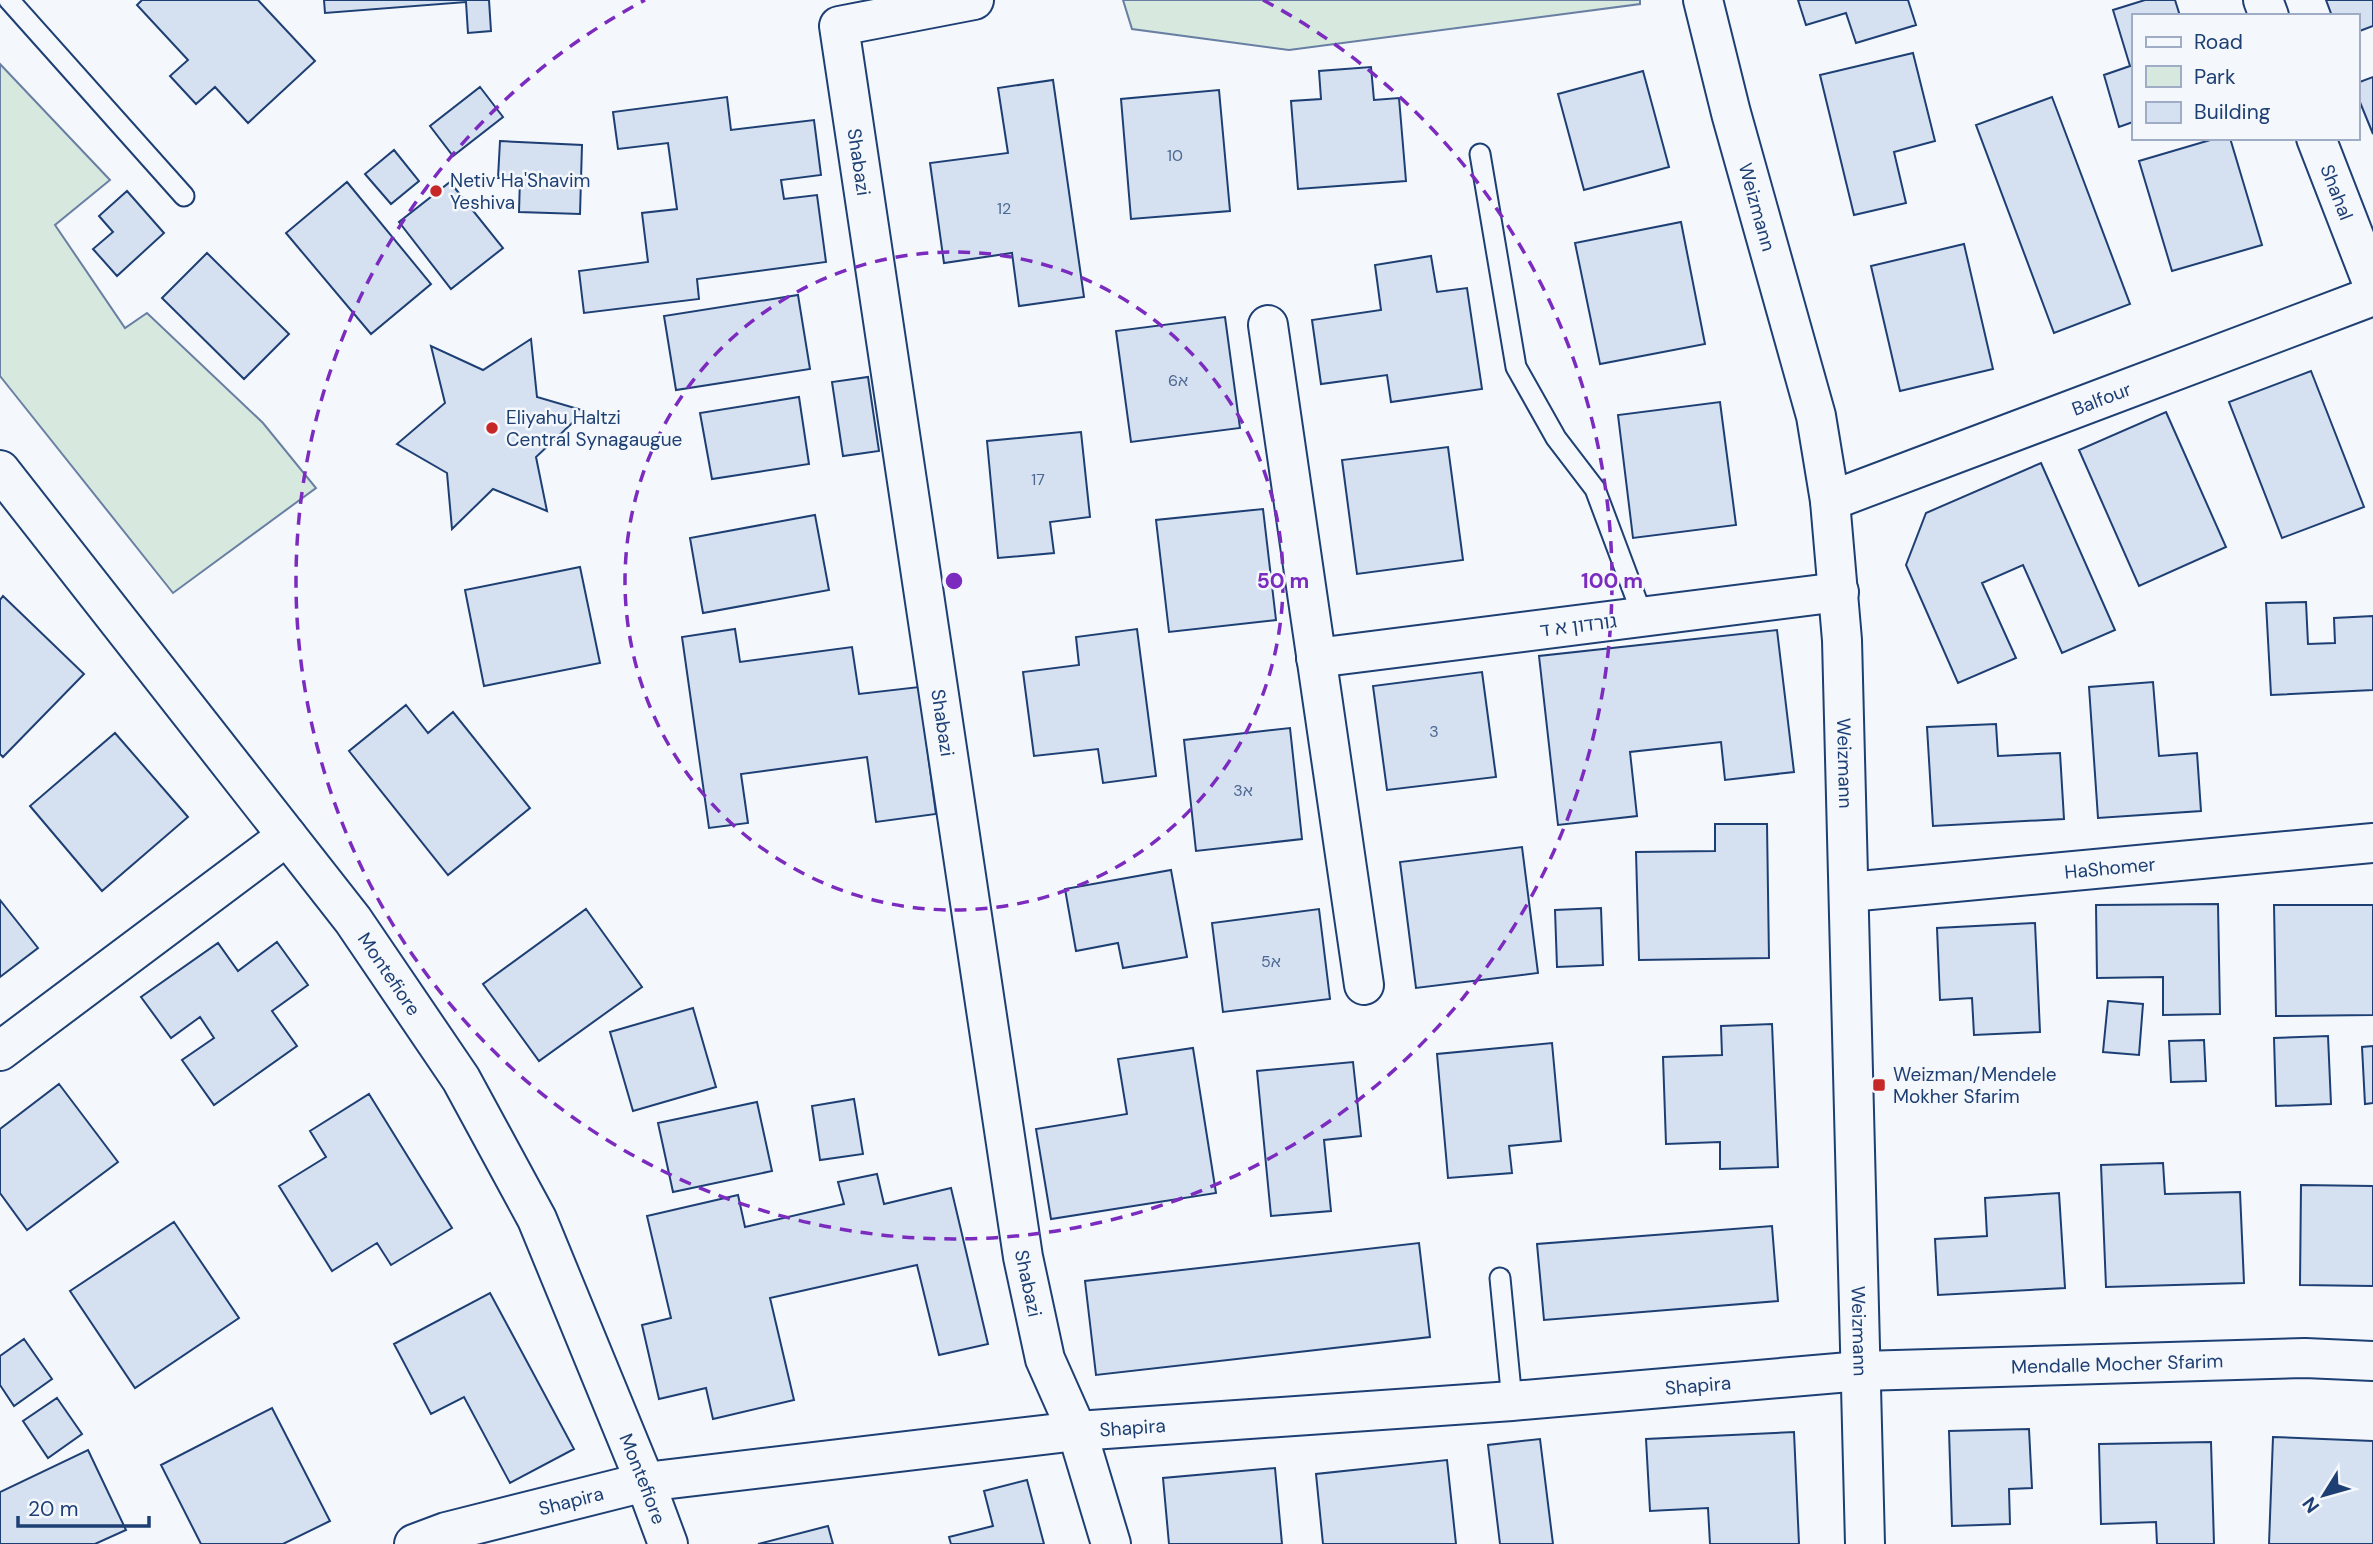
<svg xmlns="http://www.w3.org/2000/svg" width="2373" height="1544" viewBox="0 0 2373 1544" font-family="'DM Sans','Noto Sans Hebrew',sans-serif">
  <rect width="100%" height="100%" fill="#f4f7fb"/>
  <path fill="#d7e8df" stroke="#687fa3" stroke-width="2" d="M 1123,0 L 1640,0 L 1640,4 L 1289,50 L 1132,29 Z
    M 0,64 L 110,180 L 55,225 L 125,328 L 147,313 L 263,423 L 316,488 L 173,593 L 0,376 Z"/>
  <path fill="#d5e0f0" stroke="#1d3f73" stroke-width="2" d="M 142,0 L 258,0 L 315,61 L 248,123 L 215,87 L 196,104 L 170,76 L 188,60 L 137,5 Z
    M 324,0 L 489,0 L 491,31 L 468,33 L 466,2 L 325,13 Z
    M 1798,0 L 1908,0 L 1916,25 L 1856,43 L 1846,13 L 1806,25 Z
    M 2145,0 L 2175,0 L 2180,16 L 2133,16 L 2133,122 L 2119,127 L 2104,75 L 2130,66 L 2113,10 Z
    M 2326,0 L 2373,0 L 2373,26 L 2357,32 L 2357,16 L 2332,16 Z
    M 1913,53 L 1935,141 L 1894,152 L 1906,203 L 1854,215 L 1820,75 Z
    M 1371,67 L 1374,100 L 1399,98 L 1406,181 L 1298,189 L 1291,101 L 1321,99 L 1319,71 Z
    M 1643,71 L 1669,167 L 1584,190 L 1558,94 Z
    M 2373,77 L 2373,134 L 2357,95 L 2357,83 Z
    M 1053,80 L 1084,297 L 1019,306 L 1012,253 L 944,263 L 930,163 L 1008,153 L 998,88 Z
    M 480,87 L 503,117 L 453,156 L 430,126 Z
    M 1219,90 L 1230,211 L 1131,219 L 1121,99 Z
    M 727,97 L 731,130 L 814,120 L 821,175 L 781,180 L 784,199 L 817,195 L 826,262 L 697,279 L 699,299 L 584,313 L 579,271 L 648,262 L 642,213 L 677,209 L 668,143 L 618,149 L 613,112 Z
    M 2052,97 L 2130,304 L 2054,333 L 1976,125 Z
    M 2217,138 L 2230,138 L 2262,245 L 2172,271 L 2139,161 Z
    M 500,141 L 582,145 L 580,214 L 519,212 L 520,178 L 498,178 Z
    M 394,150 L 419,181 L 391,204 L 365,174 Z
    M 347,182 L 431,284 L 371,334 L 286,233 Z
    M 450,182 L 503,248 L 451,289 L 399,222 Z
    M 127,191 L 164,233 L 117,276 L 93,249 L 113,232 L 99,216 Z
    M 1681,222 L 1705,344 L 1600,364 L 1575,243 Z
    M 1964,244 L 1993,369 L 1900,391 L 1871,266 Z
    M 207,253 L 289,334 L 244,379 L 162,298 Z
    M 1431,256 L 1437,292 L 1467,288 L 1482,389 L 1391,402 L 1387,375 L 1321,384 L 1312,320 L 1381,310 L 1375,265 Z
    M 798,295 L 810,369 L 676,390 L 664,316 Z
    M 1225,317 L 1240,428 L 1131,442 L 1116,331 Z
    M 531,339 L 537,397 L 585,411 L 536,457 L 547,511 L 493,489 L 452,529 L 447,473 L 397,444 L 445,403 L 431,346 L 483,370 Z
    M 2311,371 L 2364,507 L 2282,538 L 2229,402 Z
    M 868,377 L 879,451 L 843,456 L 832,382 Z
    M 799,397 L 809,464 L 712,479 L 700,413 Z
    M 1720,402 L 1736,525 L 1633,538 L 1618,415 Z
    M 2166,412 L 2226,547 L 2139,586 L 2079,450 Z
    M 1081,432 L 1090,517 L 1050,522 L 1054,553 L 998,558 L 987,441 Z
    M 1448,447 L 1463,560 L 1357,574 L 1342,460 Z
    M 2041,463 L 2115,630 L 2062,653 L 2023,565 L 1982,583 L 2016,658 L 1958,683 L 1906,565 L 1926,513 Z
    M 1263,509 L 1276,620 L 1169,632 L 1156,520 Z
    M 815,515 L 829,590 L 703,613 L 690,538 Z
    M 580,567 L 600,663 L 484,686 L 465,590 Z
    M 3,596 L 84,674 L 3,757 L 0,754 L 0,600 Z
    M 2306,602 L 2308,644 L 2335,643 L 2334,618 L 2373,616 L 2373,690 L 2271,695 L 2266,603 Z
    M 735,629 L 740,662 L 852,647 L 859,694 L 919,687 L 936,814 L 876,822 L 867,757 L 741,774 L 748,823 L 709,828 L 682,637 Z
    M 1137,629 L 1156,776 L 1103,783 L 1098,749 L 1034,756 L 1023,672 L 1079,665 L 1076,637 Z
    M 1777,630 L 1794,772 L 1725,780 L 1721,742 L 1630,752 L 1637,816 L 1558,825 L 1539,656 Z
    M 1482,672 L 1496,777 L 1387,790 L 1373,686 Z
    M 2153,682 L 2159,756 L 2197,753 L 2201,811 L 2098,818 L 2089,687 Z
    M 406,705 L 428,733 L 453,712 L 530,808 L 448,875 L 349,751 Z
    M 1996,724 L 1998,756 L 2060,753 L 2064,819 L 1933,826 L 1927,727 Z
    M 1290,728 L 1302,839 L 1196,851 L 1184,740 Z
    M 115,733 L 188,817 L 102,891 L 30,806 Z
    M 1715,824 L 1767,824 L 1769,958 L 1639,960 L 1636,852 L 1715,851 Z
    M 1522,847 L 1538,973 L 1416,988 L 1400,862 Z
    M 1171,870 L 1187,957 L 1123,968 L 1118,943 L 1076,951 L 1065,889 Z
    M 0,900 L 38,948 L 0,977 Z
    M 2218,904 L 2220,1014 L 2163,1015 L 2163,977 L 2097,978 L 2096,905 Z
    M 2274,905 L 2373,905 L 2373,1015 L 2276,1016 Z
    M 1601,908 L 1603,965 L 1557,967 L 1555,910 Z
    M 586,909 L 642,987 L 539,1061 L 483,984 Z
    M 1319,909 L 1330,999 L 1223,1012 L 1212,923 Z
    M 2035,923 L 2040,1032 L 1974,1035 L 1972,998 L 1940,1000 L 1937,928 Z
    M 277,942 L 308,985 L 272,1011 L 297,1046 L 214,1105 L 182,1060 L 214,1038 L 200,1017 L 171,1038 L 141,997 L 218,943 L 238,971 Z
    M 2108,1001 L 2143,1004 L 2139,1055 L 2103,1052 Z
    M 693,1008 L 716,1087 L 633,1111 L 610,1032 Z
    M 1772,1024 L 1778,1167 L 1720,1169 L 1720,1142 L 1666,1144 L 1663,1057 L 1722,1055 L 1721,1026 Z
    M 2328,1036 L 2331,1104 L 2276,1106 L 2274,1038 Z
    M 2204,1040 L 2206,1081 L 2171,1082 L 2169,1041 Z
    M 1552,1043 L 1561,1141 L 1509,1146 L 1512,1173 L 1448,1178 L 1437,1054 Z
    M 2373,1046 L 2373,1103 L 2365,1104 L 2362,1047 Z
    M 1193,1048 L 1216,1193 L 1051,1219 L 1036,1129 L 1127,1114 L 1118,1059 Z
    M 1353,1062 L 1361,1136 L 1324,1140 L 1331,1211 L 1271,1216 L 1257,1071 Z
    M 59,1084 L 118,1162 L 27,1230 L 0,1193 L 0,1129 Z
    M 369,1094 L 452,1228 L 391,1265 L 377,1243 L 332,1271 L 279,1186 L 326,1157 L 310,1131 Z
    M 854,1099 L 863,1154 L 820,1160 L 812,1106 Z
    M 757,1102 L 772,1171 L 673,1192 L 658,1123 Z
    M 2163,1163 L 2165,1194 L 2240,1192 L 2244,1283 L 2106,1287 L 2101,1165 Z
    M 877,1174 L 884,1204 L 951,1188 L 988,1344 L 939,1355 L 917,1265 L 770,1298 L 794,1400 L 713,1419 L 706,1388 L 659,1399 L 642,1325 L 671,1318 L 647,1216 L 738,1195 L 745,1227 L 844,1204 L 838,1182 Z
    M 2301,1185 L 2373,1186 L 2373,1286 L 2300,1285 Z
    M 2059,1193 L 2065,1288 L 1938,1295 L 1935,1239 L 1987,1236 L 1985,1198 Z
    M 174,1222 L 239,1318 L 135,1388 L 70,1291 Z
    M 1772,1226 L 1778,1301 L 1544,1320 L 1537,1244 Z
    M 1419,1243 L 1430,1337 L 1096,1375 L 1085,1281 Z
    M 490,1293 L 574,1449 L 510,1483 L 464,1397 L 431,1414 L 394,1344 Z
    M 24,1339 L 52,1379 L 14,1406 L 0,1385 L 0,1356 Z
    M 57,1398 L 82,1434 L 48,1458 L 23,1421 Z
    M 272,1408 L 330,1521 L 283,1544 L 201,1544 L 161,1465 Z
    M 2029,1429 L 2032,1488 L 2009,1489 L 2010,1524 L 1952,1526 L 1949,1431 Z
    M 1794,1432 L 1799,1544 L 1710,1544 L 1708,1508 L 1650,1511 L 1646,1439 Z
    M 2273,1437 L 2373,1441 L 2373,1544 L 2269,1544 Z
    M 1540,1439 L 1553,1544 L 1500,1544 L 1488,1445 Z
    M 2211,1442 L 2214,1544 L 2157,1544 L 2156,1522 L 2101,1524 L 2099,1444 Z
    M 88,1450 L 126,1530 L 95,1544 L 0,1544 L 0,1492 Z
    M 1447,1460 L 1456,1544 L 1323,1544 L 1316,1474 Z
    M 1275,1468 L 1282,1544 L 1169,1544 L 1163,1478 Z
    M 1027,1480 L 1044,1544 L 951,1544 L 949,1537 L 993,1526 L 984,1491 Z
    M 828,1526 L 833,1544 L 758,1544 Z"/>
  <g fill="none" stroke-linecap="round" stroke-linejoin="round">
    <g stroke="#1d3f73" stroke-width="23">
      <path id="lane" d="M 9,0 L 184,196
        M 1480,154 L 1516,367 L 1556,438 L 1595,489 L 1643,617
        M 1500,1278 L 1512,1401"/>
    </g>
    <g stroke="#1d3f73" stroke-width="42">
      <g id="street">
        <path id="s1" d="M 974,0 L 839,26 L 1023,1257 L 1045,1359 L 1077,1431 L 1111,1544"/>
        <path id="s2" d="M 1703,0 L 1731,113 L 1816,416 L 1830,501 L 1842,640 L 1865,1544"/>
        <path d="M 2263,0 L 2269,16"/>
        <path id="s3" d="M 2316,138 L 2373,285"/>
        <path d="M 1268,325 L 1364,985"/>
        <path id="s4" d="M 0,470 L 353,920 L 461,1079 L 537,1219 L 645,1482 L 668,1544"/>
        <path id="s5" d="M 1830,501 L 2373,296"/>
        <path d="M 1316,658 L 1839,592"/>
        <path id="s6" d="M 1849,892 L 2373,843"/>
        <path d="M 0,1051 L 287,836"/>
        <path id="s7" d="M 414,1544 L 446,1532 L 645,1482 L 1077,1431 L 1512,1401 L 1861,1371 L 2305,1358 L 2373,1361"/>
      </g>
    </g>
    <use href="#lane" stroke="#f4f7fb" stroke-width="19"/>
    <use href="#street" stroke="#f4f7fb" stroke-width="38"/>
  </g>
  <g fill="none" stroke="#7b2cbf" stroke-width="3.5" stroke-dasharray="12 9">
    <circle cx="954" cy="581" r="329"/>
    <path d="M1263 0A658 658 0 1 1 645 0"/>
  </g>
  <g fill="#c62828" stroke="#f4f7fb" stroke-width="2.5">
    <circle cx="436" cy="191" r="7"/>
    <circle cx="492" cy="428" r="7"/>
    <rect x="1872" y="1078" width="14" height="14" rx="3.5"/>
  </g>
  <g text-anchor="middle" stroke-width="5" stroke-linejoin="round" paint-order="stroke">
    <g font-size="16" fill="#4b6792">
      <text x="1175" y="161">10</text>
      <text x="1004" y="214">12</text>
      <text x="1178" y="386">6א</text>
      <text x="1038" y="485">17</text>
      <text x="1434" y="737">3</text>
      <text x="1243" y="796">3א</text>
      <text x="1271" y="967">5א</text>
    </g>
    <g font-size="19" fill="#1d3f73" stroke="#f4f7fb">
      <text dy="7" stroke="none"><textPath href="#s1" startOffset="275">Shabazi</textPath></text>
      <text dy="7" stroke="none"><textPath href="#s3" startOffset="58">Shahal</textPath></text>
      <text dy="7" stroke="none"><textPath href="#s2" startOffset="214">Weizmann</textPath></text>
      <text dy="7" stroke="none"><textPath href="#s5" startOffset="290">Balfour</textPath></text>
      <text transform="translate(1578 625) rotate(-7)" y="7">גורדון א ד</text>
      <text dy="7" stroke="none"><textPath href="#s1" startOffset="842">Shabazi</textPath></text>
      <text dy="7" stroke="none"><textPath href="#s2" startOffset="780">Weizmann</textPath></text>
      <text dy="7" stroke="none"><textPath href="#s6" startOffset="262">HaShomer</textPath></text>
      <text dy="7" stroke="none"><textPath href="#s4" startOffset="637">Montefiore</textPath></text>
      <text dy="7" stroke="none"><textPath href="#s1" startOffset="1409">Shabazi</textPath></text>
      <text dy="7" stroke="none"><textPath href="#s2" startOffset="1348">Weizmann</textPath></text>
      <text dy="7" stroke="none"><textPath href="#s7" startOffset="1717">Mendalle Mocher Sfarim</textPath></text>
      <text dy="7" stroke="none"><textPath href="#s7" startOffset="1297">Shapira</textPath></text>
      <text dy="7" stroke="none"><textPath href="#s7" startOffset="730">Shapira</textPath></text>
      <text dy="7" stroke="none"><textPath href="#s4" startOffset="1204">Montefiore</textPath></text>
      <text dy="7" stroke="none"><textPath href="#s7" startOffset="163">Shapira</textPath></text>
    </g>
    <g font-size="19" fill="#1d3f73" stroke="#f4f7fb" text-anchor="start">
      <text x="450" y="187">Netiv Ha'Shavim<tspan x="450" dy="22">Yeshiva</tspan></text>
      <text x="506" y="424">Eliyahu Haltzi<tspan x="506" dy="22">Central Synagaugue</tspan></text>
      <text x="1893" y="1081">Weizman/Mendele<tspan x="1893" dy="22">Mokher Sfarim</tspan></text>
    </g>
  </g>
  <circle cx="954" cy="581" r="10" fill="#7b2cbf" stroke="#f4f7fb" stroke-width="3.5"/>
  <g font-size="21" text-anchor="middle" font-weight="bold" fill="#7b2cbf" stroke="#f4f7fb" stroke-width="5" stroke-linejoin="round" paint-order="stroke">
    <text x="1283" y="588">50 m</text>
    <text x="1612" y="588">100 m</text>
  </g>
  <rect x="2132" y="14" width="228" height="126" fill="#f4f7fb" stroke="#9eadc5" stroke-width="2"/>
  <rect x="2146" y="37" width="35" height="10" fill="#f4f7fb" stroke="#9eadc5" stroke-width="2"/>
  <text x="2194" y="49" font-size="21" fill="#1d3f73">Road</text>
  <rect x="2146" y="66" width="35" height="21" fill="#d7e8df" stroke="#9eadc5" stroke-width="2"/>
  <text x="2194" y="84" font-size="21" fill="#1d3f73">Park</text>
  <rect x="2146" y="102" width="35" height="21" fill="#d5e0f0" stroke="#9eadc5" stroke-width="2"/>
  <text x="2194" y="119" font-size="21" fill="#1d3f73">Building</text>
  <g transform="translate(2324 1495) rotate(233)" stroke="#f4f7fb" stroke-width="5" paint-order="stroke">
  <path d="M0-5L12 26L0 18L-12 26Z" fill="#1d3f73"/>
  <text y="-10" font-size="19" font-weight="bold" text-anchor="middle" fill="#1d3f73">N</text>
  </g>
  <path d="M18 1516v10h131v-10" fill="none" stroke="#1d3f73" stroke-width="3.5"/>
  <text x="28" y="1516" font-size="21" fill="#1d3f73" stroke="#f4f7fb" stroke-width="5" paint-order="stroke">20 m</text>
</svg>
